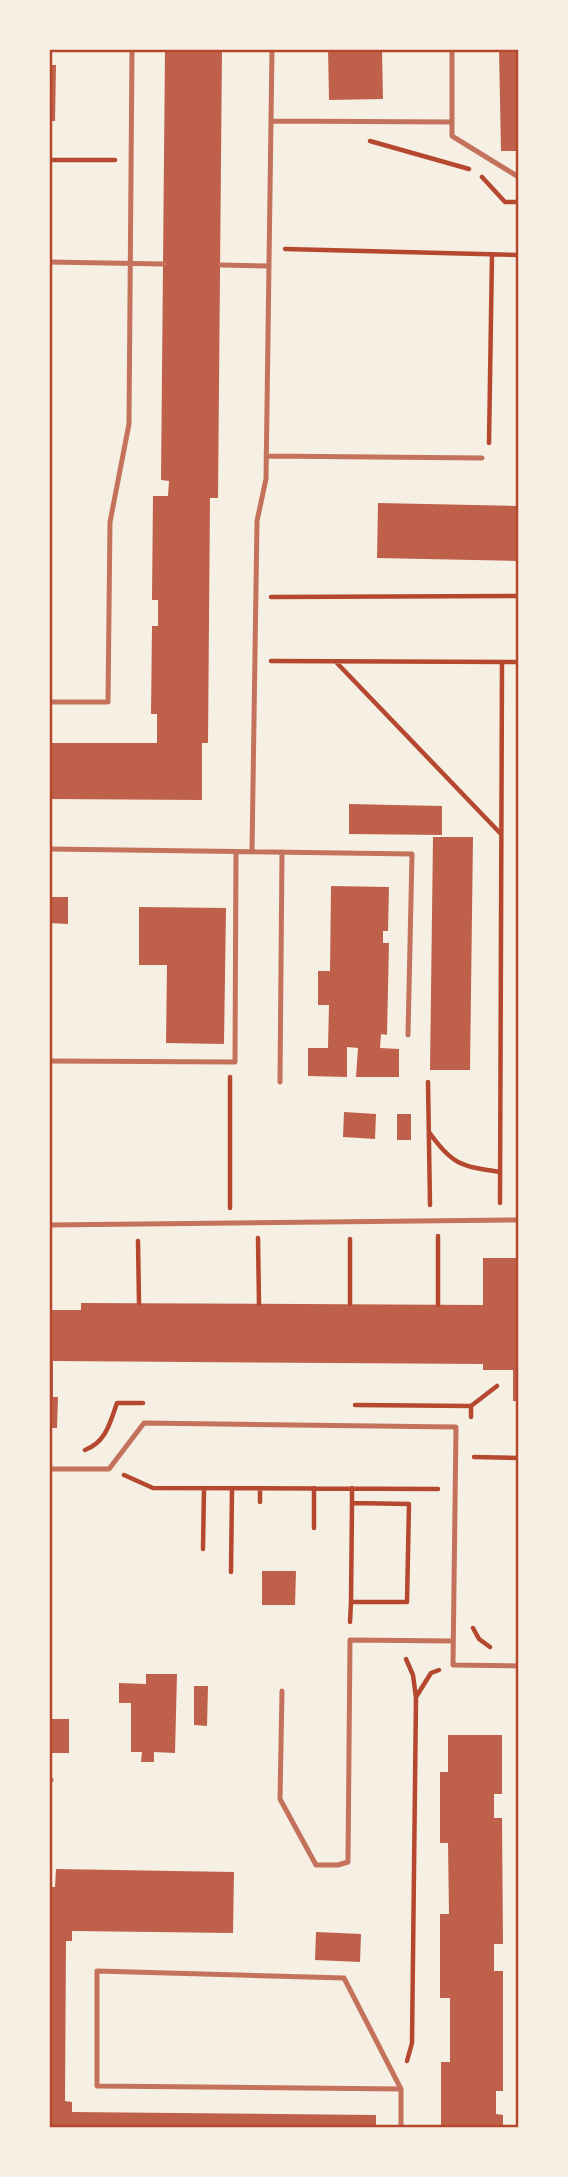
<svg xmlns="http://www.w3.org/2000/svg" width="568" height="2177" viewBox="0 0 568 2177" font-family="Helvetica,sans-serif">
  <rect width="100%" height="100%" fill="#f6efe4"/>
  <path fill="#bf614a" d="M 165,49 L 222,49 L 218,498 L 210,498 L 208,743 L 202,743 L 202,800 L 49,799 L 49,743 L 157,743 L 157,714 L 151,714 L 152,626 L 158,626 L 158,600 L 152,600 L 153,496 L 168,496 L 169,481 L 161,480 Z
    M 328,49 L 382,49 L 383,99 L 329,100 Z
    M 499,49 L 519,49 L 519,151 L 501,151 Z
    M 49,65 L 56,65 L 55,121 L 49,121 Z
    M 378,503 L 519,506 L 519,561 L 377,558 Z
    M 349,804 L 442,806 L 442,835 L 349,834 Z
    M 433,837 L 473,837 L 470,1070 L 430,1070 Z
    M 331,886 L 389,887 L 388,931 L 383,931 L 383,943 L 389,943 L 387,1035 L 381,1034 L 380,1048 L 399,1049 L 399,1077 L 356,1077 L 358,1048 L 347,1047 L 347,1077 L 308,1076 L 308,1048 L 328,1048 L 329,1005 L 318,1005 L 318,971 L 330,971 Z
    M 49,897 L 68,897 L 68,924 L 49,923 Z
    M 139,907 L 226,908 L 224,1044 L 166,1043 L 167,965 L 139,965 Z
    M 344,1112 L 376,1114 L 375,1139 L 343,1137 Z
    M 397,1114 L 411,1114 L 411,1140 L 397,1140 Z
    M 483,1258 L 519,1258 L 519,1401 L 513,1401 L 513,1370 L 483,1370 L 483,1364 L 53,1361 L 53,1397 L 58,1397 L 57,1428 L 49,1428 L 50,1310 L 81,1310 L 81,1303 L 483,1305 Z
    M 262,1571 L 296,1571 L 295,1605 L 262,1605 Z
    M 146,1674 L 177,1674 L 175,1753 L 154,1752 L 154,1762 L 141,1762 L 142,1752 L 131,1752 L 131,1703 L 119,1703 L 119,1683 L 146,1684 Z
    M 194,1686 L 208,1686 L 207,1726 L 194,1725 Z
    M 49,1719 L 69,1719 L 69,1753 L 49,1753 Z
    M 448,1735 L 502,1735 L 502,1794 L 494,1794 L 494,1818 L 502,1818 L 503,1944 L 494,1944 L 494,1971 L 503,1971 L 503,2091 L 496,2091 L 496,2114 L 503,2115 L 503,2128 L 441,2128 L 441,2062 L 450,2062 L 450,1998 L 440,1998 L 440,1914 L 449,1914 L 448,1843 L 440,1843 L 440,1772 L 448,1772 Z
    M 56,1869 L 234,1872 L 233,1933 L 72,1931 L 72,1941 L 66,1941 L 65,2101 L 72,2102 L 72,2112 L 376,2115 L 376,2128 L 49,2128 L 49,1887 L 55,1887 Z
    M 316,1932 L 361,1934 L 360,1962 L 315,1960 Z"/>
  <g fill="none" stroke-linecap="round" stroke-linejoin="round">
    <path stroke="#b5482f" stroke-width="4.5" d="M 370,141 L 469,169
      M 49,160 L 115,160
      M 482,177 L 505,202 L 518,202
      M 285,249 L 519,255
      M 489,443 L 492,255
      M 271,597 L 519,596
      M 271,661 L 519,662
      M 336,662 L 501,834
      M 428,1082 L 430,1205
      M 429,1132 C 452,1165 461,1166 500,1172
      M 500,1203 L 502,662
      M 230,1208 L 230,1077
      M 438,1236 L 438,1305
      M 258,1238 L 259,1304
      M 138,1241 L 139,1303
      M 350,1304 L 350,1239
      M 355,1405 L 471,1406 L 471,1417
      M 471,1406 L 497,1386
      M 85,1450 C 106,1442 110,1423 117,1403 L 143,1403
      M 474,1457 L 518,1458
      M 124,1475 L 153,1488 L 438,1489
      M 260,1488 L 260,1502
      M 314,1488 L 314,1528
      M 352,1503 L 409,1504 L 407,1602 L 351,1602 L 352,1503 L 352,1488
      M 203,1549 L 204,1488
      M 231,1572 L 232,1488
      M 350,1622 L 351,1602
      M 473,1628 L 479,1639 L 490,1647
      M 406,1659 L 413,1675 L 416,1698 L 412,2043 L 407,2061
      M 416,1697 L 431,1673 L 439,1670"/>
    <path stroke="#c5725c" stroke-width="5" d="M 452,49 L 452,136 L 517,176
      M 271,121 L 452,122
      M 49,262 L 164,264
      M 221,265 L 269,266
      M 266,456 L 482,458
      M 49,702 L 108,702 L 110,522 L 129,424 L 132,49
      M 49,849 L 412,854 L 408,1035
      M 252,852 L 257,521 L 266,479 L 272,49
      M 49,1061 L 235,1062 L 236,852
      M 280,1082 L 282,852
      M 49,1225 L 519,1220
      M 49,1469 L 109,1469 L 144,1423 L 456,1427 L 453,1665 L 519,1666
      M 282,1691 L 280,1799 L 316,1865 L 338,1865 L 348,1862 L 350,1640 L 453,1641
      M 49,1780 L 51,1780
      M 401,2089 L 97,2086 L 97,1971 L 344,1978 L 401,2089 L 401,2128"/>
  </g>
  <rect width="568" height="2177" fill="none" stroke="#f6efe4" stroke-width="102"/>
  <rect x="51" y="51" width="466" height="2075" fill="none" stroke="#b5482f" stroke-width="2.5"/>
</svg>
